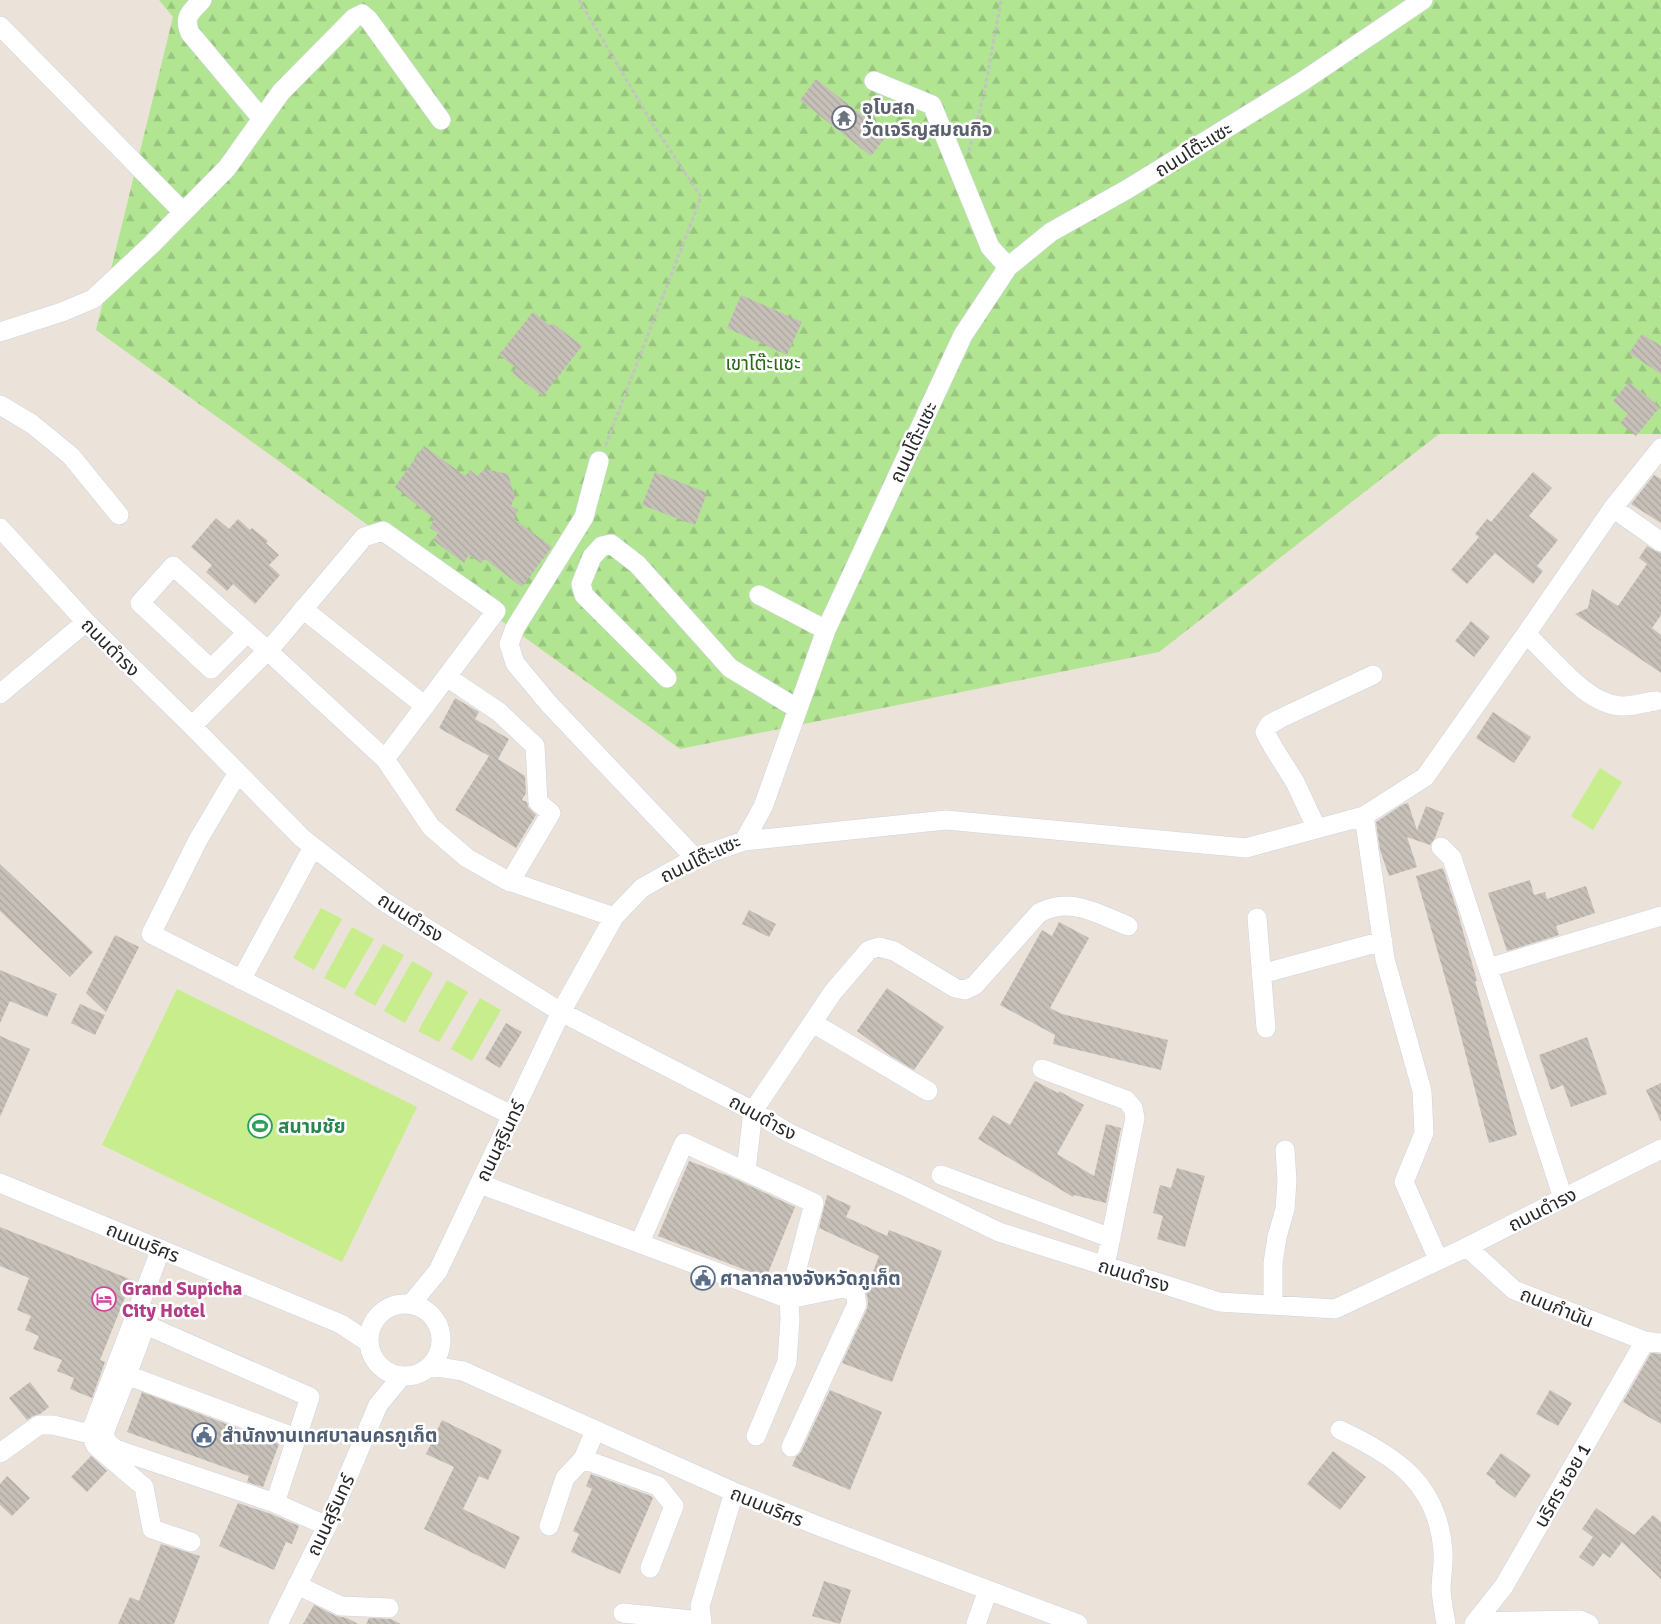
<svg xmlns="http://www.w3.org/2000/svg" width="1661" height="1624" viewBox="0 0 1661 1624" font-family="Signika,'Noto Sans Thai',sans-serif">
  <defs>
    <pattern id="forest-firs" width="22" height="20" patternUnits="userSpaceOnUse" patternTransform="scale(1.25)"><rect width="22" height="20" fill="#b1e592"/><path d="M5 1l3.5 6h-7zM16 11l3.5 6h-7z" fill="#98c47e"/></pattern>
    <pattern id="building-back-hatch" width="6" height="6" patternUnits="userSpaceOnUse" patternTransform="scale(1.25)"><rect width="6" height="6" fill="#c6c0b9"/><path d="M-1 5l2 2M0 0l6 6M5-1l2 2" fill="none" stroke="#aaa59f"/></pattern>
  </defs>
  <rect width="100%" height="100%" fill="#ebe3d9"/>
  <path fill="url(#forest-firs)" d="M 159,0 L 1661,0 L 1661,434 L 1439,434 L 1159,652 L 680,749 L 96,330 L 173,17 Z"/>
  <path fill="#c7ed8d" d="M 1600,768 L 1622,782 L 1593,830 L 1571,816 Z
    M 321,908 L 342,919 L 314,970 L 293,958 Z
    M 352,927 L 374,939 L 345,989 L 324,978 Z
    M 383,944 L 404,955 L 375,1006 L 354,994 Z
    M 412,961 L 433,973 L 405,1023 L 384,1011 Z
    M 447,980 L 468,992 L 439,1042 L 418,1031 Z
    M 177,989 L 417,1107 L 342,1262 L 102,1145 Z
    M 480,998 L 501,1010 L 472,1061 L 451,1049 Z"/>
  <path fill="url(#building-back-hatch)" d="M 816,79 L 887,135 L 871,156 L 800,100 Z
    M 741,295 L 802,322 L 787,355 L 727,328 Z
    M 533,312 L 549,325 L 554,324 L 582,346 L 543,396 L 512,373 L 516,368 L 499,355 Z
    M 1642,334 L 1661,346 L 1661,374 L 1629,353 Z
    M 1629,382 L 1660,407 L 1636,436 L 1620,423 L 1628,414 L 1613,401 Z
    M 424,446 L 465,476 L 470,470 L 477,476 L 485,469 L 508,474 L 515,497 L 511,506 L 518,510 L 514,519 L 552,547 L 522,587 L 485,559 L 481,563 L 469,555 L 464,563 L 433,540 L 438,533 L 430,528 L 434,519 L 395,487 Z
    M 655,472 L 707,493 L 695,525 L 642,505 Z
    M 1533,472 L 1552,488 L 1529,516 L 1558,540 L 1537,566 L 1543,571 L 1533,584 L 1495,553 L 1467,584 L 1451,570 L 1479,537 L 1475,534 L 1487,519 L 1491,522 Z
    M 1654,475 L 1661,479 L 1661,523 L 1631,504 Z
    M 216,518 L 229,529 L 238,519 L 250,530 L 252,528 L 268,541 L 266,543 L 279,555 L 269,565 L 280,575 L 255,604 L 233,584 L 227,591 L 206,572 L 212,565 L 191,547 Z
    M 1647,546 L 1655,551 L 1661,553 L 1661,615 L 1652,628 L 1661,635 L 1661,673 L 1575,614 L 1588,608 L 1592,589 L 1618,606 L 1647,564 L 1639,558 Z
    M 1471,621 L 1490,637 L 1474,657 L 1455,641 Z
    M 455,698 L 479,712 L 475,719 L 509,739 L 498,759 L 525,776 L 526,793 L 522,800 L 527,802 L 528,807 L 536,815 L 516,848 L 455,810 L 489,756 L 439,728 Z
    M 1493,712 L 1531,737 L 1514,763 L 1476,738 Z
    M 1408,803 L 1417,830 L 1426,806 L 1444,813 L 1435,838 L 1430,845 L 1407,837 L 1417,867 L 1389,876 L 1380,850 L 1376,822 L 1402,805 Z
    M 0,864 L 93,952 L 70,977 L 0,911 Z
    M 1443,868 L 1457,910 L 1477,981 L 1475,981 L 1517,1135 L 1489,1143 L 1450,995 L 1416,876 Z
    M 1530,880 L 1534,895 L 1545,892 L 1547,899 L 1586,886 L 1595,913 L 1556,926 L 1559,935 L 1507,951 L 1488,893 Z
    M 749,910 L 776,924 L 769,937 L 742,924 Z
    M 1059,922 L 1089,938 L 1050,1008 L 1062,1014 L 1168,1040 L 1161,1070 L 1053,1044 L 1055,1035 L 1000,1005 L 1042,930 L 1052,936 Z
    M 115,935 L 139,947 L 106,1012 L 86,993 Z
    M 0,970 L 57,994 L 47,1017 L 10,1001 L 0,1023 Z
    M 887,988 L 944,1027 L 914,1070 L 891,1056 L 857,1031 Z
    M 80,1004 L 105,1015 L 95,1035 L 71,1023 Z
    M 506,1023 L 522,1032 L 500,1068 L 485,1059 Z
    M 0,1036 L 30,1049 L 0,1117 Z
    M 1587,1037 L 1607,1094 L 1571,1107 L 1563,1085 L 1551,1090 L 1539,1055 Z
    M 1035,1081 L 1058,1093 L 1059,1091 L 1084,1105 L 1057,1154 L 1094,1176 L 1106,1124 L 1121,1128 L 1106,1203 L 1074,1195 L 1073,1197 L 978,1139 L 993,1115 L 1010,1125 Z
    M 1661,1083 L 1661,1122 L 1646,1090 Z
    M 689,1161 L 731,1177 L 795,1207 L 766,1278 L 658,1236 Z
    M 1177,1168 L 1205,1176 L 1185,1247 L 1157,1239 L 1163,1216 L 1153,1213 L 1160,1185 L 1171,1188 Z
    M 827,1195 L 851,1206 L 846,1217 L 887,1236 L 889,1230 L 942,1251 L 892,1382 L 842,1363 L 867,1309 L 868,1302 L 866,1290 L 879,1256 L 819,1228 Z
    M 0,1227 L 132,1280 L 100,1360 L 105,1362 L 92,1398 L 70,1389 L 74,1378 L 57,1371 L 62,1360 L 33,1349 L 39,1336 L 25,1330 L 31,1316 L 17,1310 L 29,1278 L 0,1266 Z
    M 1651,1353 L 1661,1354 L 1661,1424 L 1623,1402 Z
    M 30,1382 L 49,1407 L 40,1414 L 33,1416 L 27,1420 L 9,1398 Z
    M 830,1390 L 882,1412 L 850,1490 L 792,1466 L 796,1457 L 801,1452 Z
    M 1550,1390 L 1572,1403 L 1558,1426 L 1536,1414 Z
    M 142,1392 L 279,1444 L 263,1487 L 247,1482 L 249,1476 L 127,1432 Z
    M 442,1420 L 502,1450 L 488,1480 L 479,1476 L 463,1509 L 520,1537 L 505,1569 L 424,1529 L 454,1467 L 426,1454 Z
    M 1333,1451 L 1366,1477 L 1340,1510 L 1307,1484 Z
    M 1501,1453 L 1531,1475 L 1515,1498 L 1495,1483 L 1496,1481 L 1486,1474 Z
    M 91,1456 L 107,1471 L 87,1492 L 71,1477 Z
    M 591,1474 L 651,1496 L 653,1498 L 620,1574 L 571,1552 L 579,1534 L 573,1531 L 592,1489 L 586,1486 Z
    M 7,1476 L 30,1498 L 12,1516 L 0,1505 L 0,1484 Z
    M 238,1503 L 271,1514 L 299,1526 L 292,1544 L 286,1542 L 274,1570 L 219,1546 Z
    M 1596,1508 L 1634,1535 L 1653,1515 L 1661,1522 L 1661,1579 L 1622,1542 L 1610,1558 L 1603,1553 L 1593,1567 L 1579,1557 L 1593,1537 L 1582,1529 Z
    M 161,1544 L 200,1556 L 174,1624 L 118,1624 L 130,1597 L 139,1601 Z
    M 824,1581 L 851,1590 L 840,1624 L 812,1616 Z
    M 314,1605 L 336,1616 L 347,1618 L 358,1624 L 303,1624 Z
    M 369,1618 L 391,1619 L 401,1624 L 366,1624 Z"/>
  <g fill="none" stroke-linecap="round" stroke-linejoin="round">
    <g stroke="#ced2e2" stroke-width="20">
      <path id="minor" d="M 202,0 C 191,12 183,16 190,33 L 262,119
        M 0,26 L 183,212
        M 874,81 L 932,105 L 990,247 L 1008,267
        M 0,332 L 62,312 L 93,299 L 151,245 L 227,168 L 281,92 L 354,18 L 362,14 L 369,20 L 441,120
        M 0,405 L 32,424 L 71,456 L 119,515
        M 599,461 L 584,517 L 515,628 L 509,644 L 515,663 L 549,704 L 695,858
        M 1613,508 L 1661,542
        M 0,528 L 86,622 L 192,726 L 302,838 L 383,901 L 561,1012 L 753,1111 L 789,1133 L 908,1188 L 999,1232 L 1219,1302 L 1335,1309 L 1467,1247 L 1661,1149
        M 759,595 L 826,630
        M 303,609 L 425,706
        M 247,633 L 211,669 L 140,603 L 173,566 L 267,650 L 385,759
        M 1526,634 C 1552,657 1585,704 1621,706 C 1632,707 1645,702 1656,701
        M 447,677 L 499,712 L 535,746 L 538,802 L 551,813 L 510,882
        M 667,678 L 584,595 L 581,584 L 592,557 L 602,546 L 611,544 L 637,564 L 730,668 L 798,709
        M 0,694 L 86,622
        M 192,726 L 275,643 L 364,537 L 383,531 L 496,611 L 385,759 L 431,827 L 467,858 L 506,880 L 614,917
        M 237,774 L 198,840 L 151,934 L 513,1116
        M 1364,816 L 1385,959 L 1422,1091 L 1424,1133 L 1404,1182 L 1438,1259
        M 1317,829 L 1295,782 L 1273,747 L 1265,732 L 1269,725 L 1279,719 L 1373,675
        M 744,841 L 763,807 L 826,630 L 963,335 L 1008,267 L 1051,232 L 1126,190 L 1303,81 L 1423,0
        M 1441,847 L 1452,858 L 1563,1198
        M 1257,918 L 1266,1028
        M 1488,968 L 1661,916
        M 1261,974 L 1383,941
        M 241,980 L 313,847
        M 813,1023 L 928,1091
        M 1042,1069 L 1126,1100 L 1133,1108 L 1135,1118 L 1105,1266
        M 746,1171 L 753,1111 L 833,992 L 869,950 L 879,947 L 894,951 L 955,988 L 965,990 L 975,985 L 1039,913 C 1071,896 1098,914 1128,926
        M 941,1175 L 1111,1238
        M 0,1183 L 341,1324 L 368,1342
        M 480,1184 L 789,1299 L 843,1288 L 855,1292 L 857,1304 L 791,1447
        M 640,1242 L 684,1143 L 814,1203 L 789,1299 L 790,1319 L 787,1362 L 756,1436
        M 1467,1247 L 1514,1290 L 1645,1341 L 1661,1343
        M 161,1249 L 90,1434 L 96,1446 L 144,1487 L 152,1529 L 191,1542
        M369 1340a36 36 0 1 1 72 0a36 36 0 1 1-72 0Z
        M 411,1304 L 438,1271 L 561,1012 L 614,917 L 642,888 L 695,858 L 744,841 L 946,820 L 1246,848 L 1364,816 L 1425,777 L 1526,634 L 1613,508 L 1661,448
        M 1273,1305 L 1273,1263 L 1277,1237 L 1285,1209 L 1287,1181 L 1285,1150
        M 146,1325 L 310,1397 L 275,1503
        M 431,1366 L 463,1371 L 734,1492 L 821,1527 L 1078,1624
        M 127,1375 L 150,1313
        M 1340,1430 C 1396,1456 1438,1484 1443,1551 C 1444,1564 1441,1577 1441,1590 C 1442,1601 1444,1613 1446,1624
        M 296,1438 L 127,1375 L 104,1433 L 107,1442 L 115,1449 L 275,1503 L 327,1526
        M 0,1453 L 39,1425 L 53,1425 L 90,1434
        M 583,1459 L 658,1486 L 674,1506 L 650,1568
        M 549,1526 L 565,1478 L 583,1459 L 595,1431
        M 297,1585 L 341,1606 L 389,1608
        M 623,1613 L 701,1621
        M 1475,1622 L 1580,1620 L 1589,1624
        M 278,1624 L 327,1526 L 378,1405 L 402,1376
        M 702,1624 L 700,1606 L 734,1492
        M 976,1624 L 988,1590
        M 1474,1624 L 1504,1586 L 1645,1341"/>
    </g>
    <path stroke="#c3c3c3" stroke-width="3" stroke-dasharray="4 2.5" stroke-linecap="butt" d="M 579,0 L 652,123 L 701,197 L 605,447
      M 969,151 L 984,94 L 1001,0"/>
    <use href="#minor" stroke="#fff" stroke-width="19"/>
  </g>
  <defs>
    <g id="temple-ring" transform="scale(1.25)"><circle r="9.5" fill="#fff" stroke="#6b7280" stroke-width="1.5"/><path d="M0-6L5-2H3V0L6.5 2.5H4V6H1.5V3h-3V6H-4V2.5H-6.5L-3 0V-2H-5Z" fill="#6b7280"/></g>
    <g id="stadium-ring" transform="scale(1.25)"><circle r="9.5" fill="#fff" stroke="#2e9e5b" stroke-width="1.5"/><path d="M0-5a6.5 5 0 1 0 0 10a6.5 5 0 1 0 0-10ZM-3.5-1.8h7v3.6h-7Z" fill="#2e9e5b"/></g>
    <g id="civic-ring" transform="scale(1.25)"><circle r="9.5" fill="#fff" stroke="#5c6f8a" stroke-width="1.5"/><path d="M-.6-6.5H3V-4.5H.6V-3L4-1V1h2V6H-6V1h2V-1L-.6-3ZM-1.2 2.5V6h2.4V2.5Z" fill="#5c6f8a"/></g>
    <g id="hotel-ring" transform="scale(1.25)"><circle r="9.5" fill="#fff" stroke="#d1479c" stroke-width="1.5"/><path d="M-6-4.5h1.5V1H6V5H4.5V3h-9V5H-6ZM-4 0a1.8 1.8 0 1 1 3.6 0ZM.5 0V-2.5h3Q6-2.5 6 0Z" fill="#d1479c"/></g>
  </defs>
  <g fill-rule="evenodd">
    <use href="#temple-ring" x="844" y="118"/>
    <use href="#stadium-ring" x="260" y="1126"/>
    <use href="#civic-ring" x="703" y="1278"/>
    <use href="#hotel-ring" x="104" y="1299"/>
    <use href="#civic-ring" x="204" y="1435"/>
  </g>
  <g text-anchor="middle" stroke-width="5" stroke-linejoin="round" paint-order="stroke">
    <g font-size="19" font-weight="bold" fill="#5b616d" stroke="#fff" text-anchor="start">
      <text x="862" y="114">อุโบสถ<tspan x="862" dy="22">วัดเจริญสมณกิจ</tspan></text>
    </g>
    <g font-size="19" fill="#282828" stroke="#fff">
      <text transform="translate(1193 149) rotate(-32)" y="7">ถนนโต๊ะแซะ</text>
      <text transform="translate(913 442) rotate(-65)" y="7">ถนนโต๊ะแซะ</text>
      <text transform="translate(111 647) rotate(45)" y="7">ถนนดำรง</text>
      <text transform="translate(700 858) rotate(-26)" y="7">ถนนโต๊ะแซะ</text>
      <text transform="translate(411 917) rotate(33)" y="7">ถนนดำรง</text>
      <text transform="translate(763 1117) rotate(29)" y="7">ถนนดำรง</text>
      <text transform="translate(500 1141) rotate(-64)" y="7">ถนนสุรินทร์</text>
      <text transform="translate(1542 1209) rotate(-27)" y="7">ถนนดำรง</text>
      <text transform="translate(143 1242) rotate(22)" y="7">ถนนนริศร</text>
      <text transform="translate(1134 1275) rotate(17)" y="7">ถนนดำรง</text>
      <text transform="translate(1557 1307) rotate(22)" y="7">ถนนกำนัน</text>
      <text transform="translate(1562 1485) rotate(-60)" y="7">นริศร ซอย 1</text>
      <text transform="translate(767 1506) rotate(22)" y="7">ถนนนริศร</text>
      <text transform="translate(330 1515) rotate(-65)" y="7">ถนนสุรินทร์</text>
    </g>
    <g font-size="19" fill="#296716" stroke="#fff">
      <text x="763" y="370">เขาโต๊ะแซะ</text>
    </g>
    <g font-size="19" font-weight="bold" fill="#27864d" stroke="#fff" text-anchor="start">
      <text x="278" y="1133">สนามชัย</text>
    </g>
    <g font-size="19" font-weight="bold" fill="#4e5e75" stroke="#fff" text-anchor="start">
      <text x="720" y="1285">ศาลากลางจังหวัดภูเก็ต</text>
      <text x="222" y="1442">สำนักงานเทศบาลนครภูเก็ต</text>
    </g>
    <g font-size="19" font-weight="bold" fill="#b23c85" stroke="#fff" text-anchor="start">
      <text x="122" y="1295">Grand Supicha<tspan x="122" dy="22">City Hotel</tspan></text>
    </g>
  </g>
</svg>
